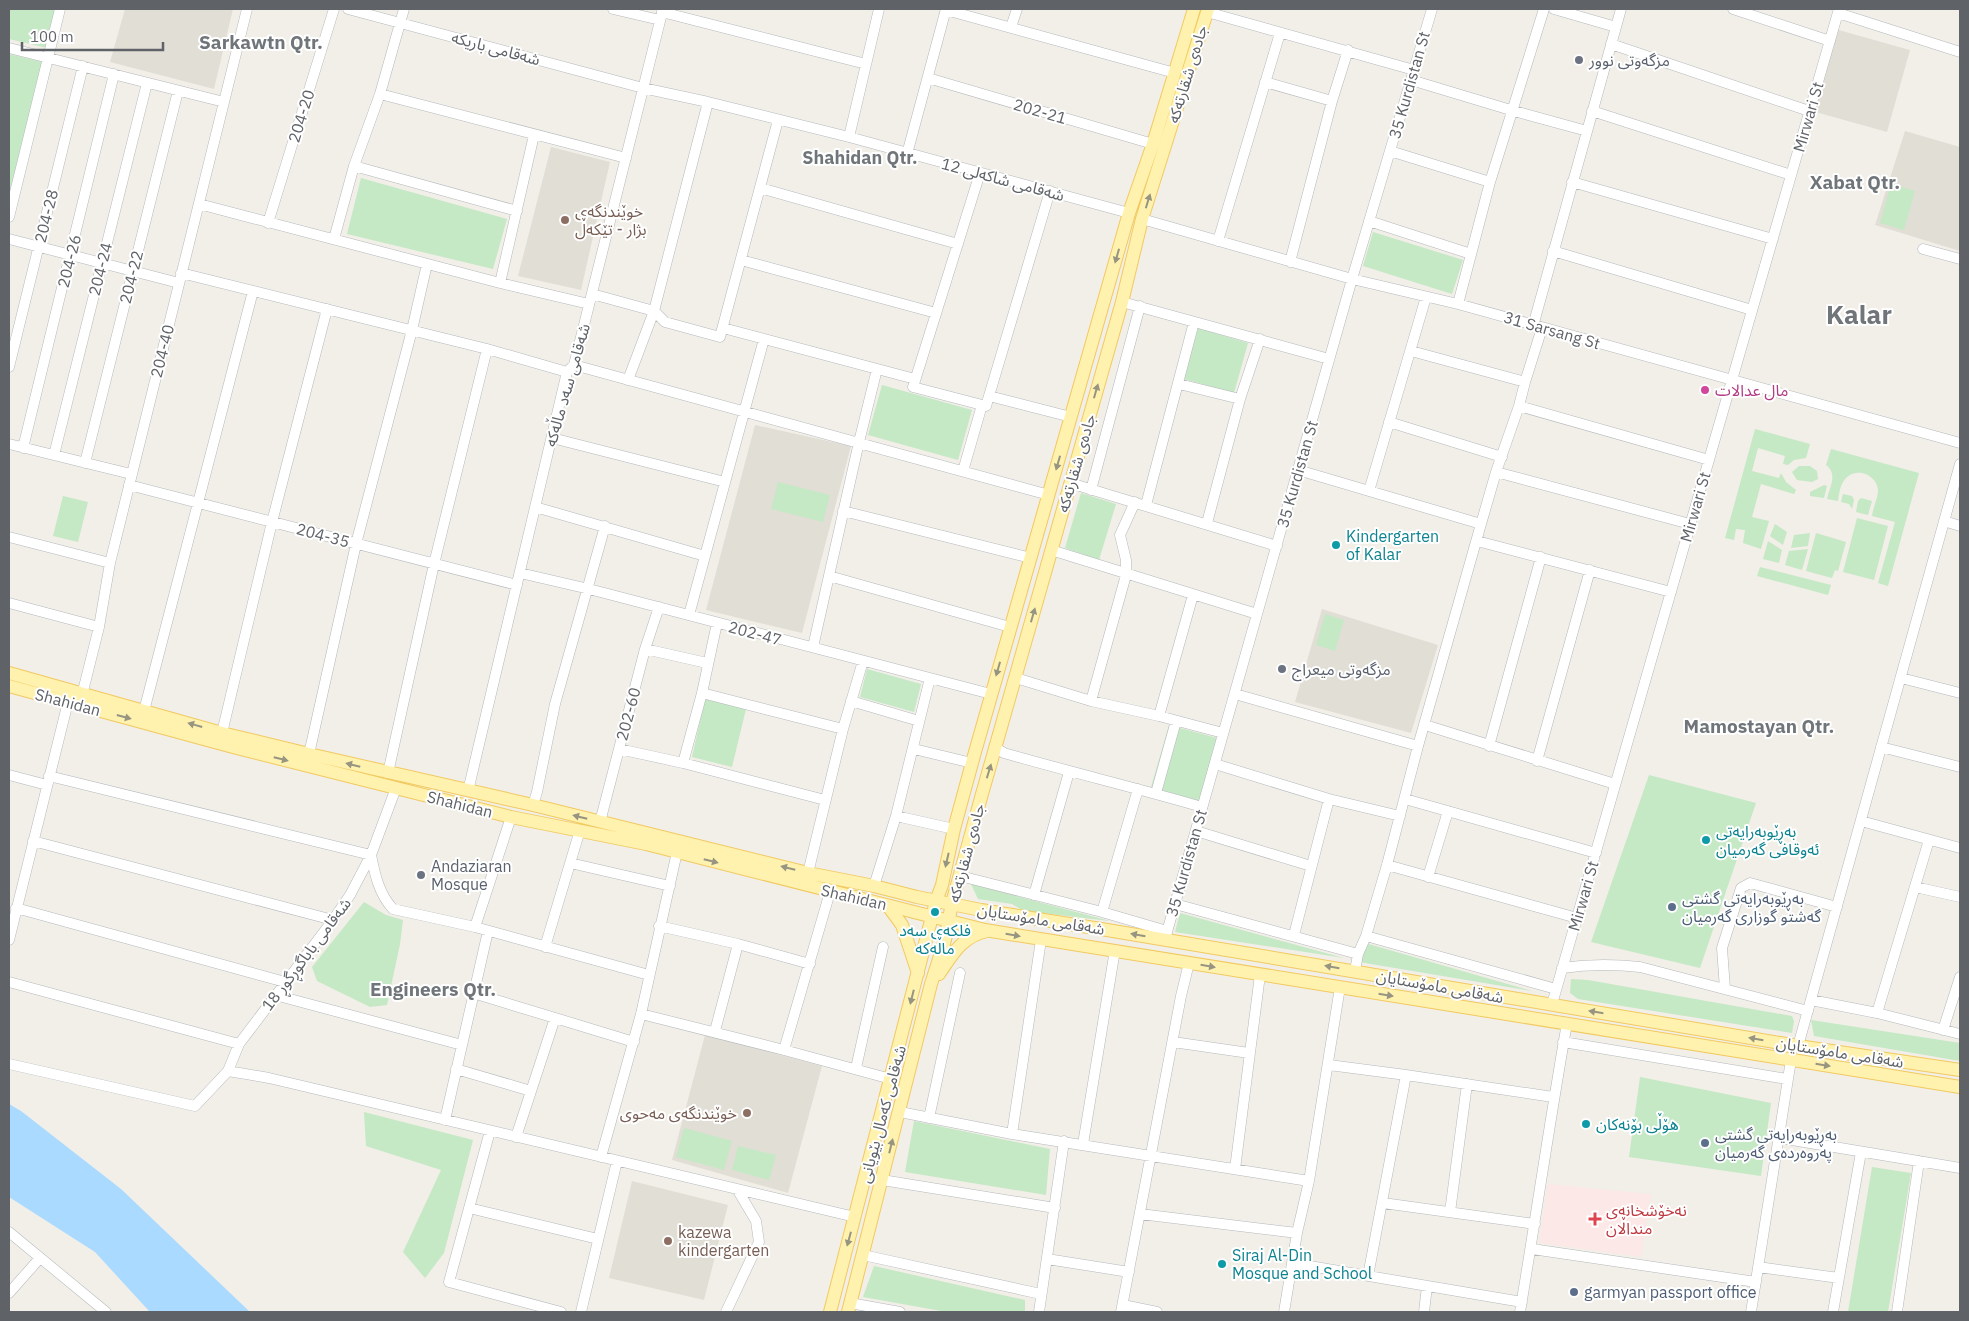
<svg xmlns="http://www.w3.org/2000/svg" width="1969" height="1321" viewBox="0 0 1969 1321" font-family="'IBM Plex Sans','Noto Sans Arabic',sans-serif">
  <rect width="100%" height="100%" fill="#f1efe8"/>
  <path fill="#e1ded6" d="M 125,9 L 233,9 L 214,89 L 110,62 Z
    M 1835,29 L 1910,50 L 1887,132 L 1812,111 Z
    M 1905,131 L 1960,147 L 1960,251 L 1875,225 Z
    M 551,147 L 610,162 L 581,290 L 518,276 Z
    M 755,425 L 851,446 L 802,633 L 706,610 Z
    M 1322,609 L 1438,645 L 1411,733 L 1295,702 Z
    M 705,1035 L 822,1066 L 788,1193 L 672,1160 Z
    M 632,1181 L 728,1205 L 704,1300 L 609,1278 Z"/>
  <path fill="#fce8e6" d="M 1548,1184 L 1651,1194 L 1641,1257 L 1539,1243 Z"/>
  <path fill="#c5e8c5" d="M 9,9 L 56,9 L 47,48 L 9,39 Z
    M 9,54 L 43,62 L 9,198 Z
    M 361,178 L 507,219 L 493,269 L 347,234 Z
    M 1891,184 L 1915,191 L 1904,230 L 1880,223 Z
    M 1373,232 L 1463,260 L 1452,294 L 1363,266 Z
    M 1198,328 L 1248,343 L 1234,393 L 1184,379 Z
    M 882,385 L 972,410 L 958,460 L 868,435 Z
    M 1755,429 L 1810,444 L 1806,458 L 1794,460 L 1788,465 L 1783,464 L 1785,456 L 1758,448 L 1752,471 L 1779,478 L 1781,473 L 1786,482 L 1796,490 L 1794,494 L 1761,484 L 1752,517 L 1769,521 L 1761,549 L 1743,543 L 1745,530 L 1736,529 L 1734,540 L 1725,538 Z
    M 1831,449 L 1919,473 L 1888,586 L 1878,583 L 1895,522 L 1872,516 C 1873,508 1877,500 1878,492 C 1879,476 1857,466 1846,478 C 1840,484 1839,494 1838,501 L 1827,499 C 1830,486 1838,474 1826,465 Z
    M 1799,466 L 1810,466 L 1817,471 L 1818,479 L 1812,482 L 1797,480 L 1792,472 Z
    M 778,482 L 830,495 L 823,522 L 771,509 Z
    M 1824,485 L 1827,486 L 1824,498 L 1810,496 L 1810,492 Z
    M 1081,493 L 1116,504 L 1099,560 L 1065,548 Z
    M 1843,494 L 1852,496 L 1854,500 L 1852,509 L 1849,504 L 1841,502 Z
    M 63,496 L 88,502 L 78,542 L 53,536 Z
    M 1861,498 L 1872,501 L 1868,515 L 1856,512 L 1858,501 Z
    M 1857,518 L 1888,526 L 1874,580 L 1843,572 Z
    M 1775,524 L 1787,532 L 1783,545 L 1770,536 Z
    M 1810,533 L 1808,546 L 1791,548 L 1794,535 Z
    M 1816,533 L 1846,542 L 1838,571 L 1835,570 L 1832,578 L 1806,571 Z
    M 1768,541 L 1782,550 L 1779,563 L 1763,559 Z
    M 1808,549 L 1802,570 L 1785,565 L 1789,551 Z
    M 1760,567 L 1831,585 L 1828,595 L 1757,576 Z
    M 1325,614 L 1344,620 L 1335,651 L 1316,645 Z
    M 867,669 L 921,684 L 914,712 L 860,697 Z
    M 705,699 L 746,709 L 732,767 L 692,757 Z
    M 1169,725 L 1217,738 L 1199,801 L 1151,787 Z
    M 1649,775 L 1756,803 L 1700,968 L 1591,942 Z
    M 971,884 L 1110,921 L 1024,911 L 1012,904 L 978,899 Z
    M 364,902 L 386,915 L 403,920 L 400,944 L 387,1005 L 370,1007 L 317,981 L 312,967 Z
    M 1180,913 L 1344,958 L 1175,932 Z
    M 1365,943 L 1532,991 L 1359,962 Z
    M 1571,979 L 1588,980 L 1792,1016 L 1794,1021 L 1792,1033 L 1578,999 L 1570,993 Z
    M 1811,1020 L 1960,1043 L 1960,1061 L 1814,1036 Z
    M 1640,1077 L 1771,1103 L 1761,1176 L 1629,1157 Z
    M 364,1112 L 473,1140 L 444,1253 L 425,1278 L 403,1252 L 441,1170 L 366,1146 Z
    M 914,1121 L 1050,1149 L 1046,1195 L 905,1172 Z
    M 684,1128 L 732,1141 L 724,1170 L 676,1157 Z
    M 738,1146 L 776,1155 L 769,1180 L 732,1170 Z
    M 1872,1167 L 1911,1173 L 1888,1312 L 1848,1312 Z
    M 874,1266 L 1025,1300 L 1025,1312 L 947,1312 L 863,1297 Z"/>
  <path fill="#aadaff" d="M 9,1104 L 21,1111 L 121,1189 L 250,1312 L 150,1312 L 95,1252 L 9,1197 Z"/>
  <g fill="none" stroke-linecap="round" stroke-linejoin="round">
    <g stroke="#b5b8bc" stroke-width="11">
      <path id="minor" d="M 348,9 L 643,88 L 708,102 L 849,137 L 1129,213
        M 613,9 L 660,20
        M 1554,9 L 1616,27
        M 1733,9 L 1830,41
        M 946,10 L 1175,73
        M 662,12 L 866,64
        M 1207,12 L 1414,70
        M 1838,13 L 1960,52
        M 1011,27 L 1017,9
        M 1611,44 L 1809,111
        M 9,48 L 224,102
        M 928,78 L 1153,144
        M 1411,80 L 1514,111 L 1587,131
        M 1265,82 L 1332,101
        M 380,94 L 626,158
        M 1592,111 L 1791,175
        M 849,137 L 879,9
        M 1390,151 L 1490,182
        M 907,154 L 946,9
        M 354,166 L 517,211
        M 980,173 L 913,387 L 986,406 L 1050,191
        M 1572,182 L 1773,239
        M 760,188 L 958,244
        M 199,204 L 500,283 L 589,304
        M 9,217 L 60,9
        M 1142,219 L 1352,279 L 1458,304 L 1960,443
        M 1369,221 L 1471,254
        M 268,223 L 334,9
        M 9,239 L 179,283
        M 334,239 L 354,166 L 380,94 L 404,9
        M 1218,241 L 1280,33
        M 1923,249 L 1960,259
        M 1553,251 L 1752,310
        M 741,260 L 936,313
        M 1290,262 L 1332,101 L 1348,50
        M 181,273 L 487,349 L 567,372
        M 500,283 L 534,135
        M 592,294 L 654,311 L 665,322 L 720,337 L 778,120
        M 1122,302 L 1329,359
        M 1458,304 L 1490,182 L 1544,9
        M 1533,326 L 1621,9
        M 723,328 L 915,379
        M 1411,351 L 1525,382
        M 574,365 L 1049,495
        M 9,367 L 83,66
        M 628,380 L 654,311 L 708,102
        M 1179,384 L 1240,399
        M 989,396 L 1071,417
        M 1519,406 L 1709,460
        M 1389,422 L 1502,457
        M 552,438 L 725,482
        M 9,444 L 131,474
        M 23,448 L 114,74
        M 54,455 L 147,83
        M 85,463 L 178,91
        M 1298,470 L 1481,524
        M 963,471 L 982,405
        M 1496,472 L 1690,524
        M 1070,483 L 1277,546
        M 129,485 L 517,585
        M 1091,490 L 1140,306
        M 1369,491 L 1426,297
        M 1146,505 L 1194,322
        M 535,507 L 705,556
        M 843,511 L 1031,558
        M 1944,521 L 1960,526
        M 1207,523 L 1240,399 L 1260,339
        M 9,537 L 110,563
        M 1477,541 L 1671,592
        M 1051,550 L 1257,614
        M 520,573 L 589,589 L 991,694
        M 829,576 L 1010,627
        M 9,603 L 99,627
        M 689,615 L 764,339
        M 813,647 L 859,442 L 877,369
        M 645,649 L 707,663
        M 1016,678 L 1091,701 L 1159,716 L 1223,733
        M 1901,678 L 1960,693
        M 702,693 L 843,729
        M 1235,694 L 1418,746
        M 82,695 L 99,627 L 110,563 L 247,9
        M 851,701 L 919,721
        M 1091,701 L 1126,575 L 1126,560 L 1120,535 L 1135,502
        M 144,711 L 253,291
        M 1159,716 L 1193,595
        M 1425,725 L 1615,784
        M 222,733 L 272,522 L 327,309
        M 1489,746 L 1541,557
        M 1881,747 L 1960,767
        M 996,748 L 1004,753 C 1070,772 1137,788 1202,807
        M 619,749 L 683,763 L 825,800
        M 914,749 L 972,763
        M 309,754 L 356,544 L 412,330 L 427,264
        M 1537,761 L 1590,570
        M 683,763 L 702,693 L 717,623
        M 1215,764 L 1329,799 L 1400,816
        M 388,773 L 434,564 L 487,349
        M 9,775 L 47,785
        M 49,776 L 371,855 C 375,875 379,894 393,909 L 475,927 L 649,975
        M 468,791 L 567,372 L 574,365 L 663,9
        M 1156,793 L 1176,721
        M 1405,799 L 1596,853
        M 533,805 L 537,792 L 555,704 L 605,526
        M 896,816 L 954,829
        M 1861,821 L 1960,848
        M 600,822 L 645,649 L 659,607
        M 1196,831 L 1311,866
        M 33,841 L 333,920
        M 570,863 L 670,886
        M 1387,865 L 1577,918
        M 808,873 L 843,729 L 863,661
        M 960,876 L 1102,912 L 1167,931
        M 1428,877 L 1448,811
        M 874,886 L 896,816 L 930,678
        M 1915,887 L 1960,897
        M 1034,895 L 1069,772
        M 1175,904 L 1358,954
        M 16,908 L 285,982
        M 1102,912 L 1138,789
        M 659,926 L 738,944 L 810,964
        M 475,927 L 511,817
        M 1294,935 L 1329,799
        M 1366,936 L 1556,989
        M 1165,939 L 1352,279 L 1432,9
        M 9,940 L 68,702
        M 545,947 L 580,830
        M 1562,968 C 1589,964 1613,964 1640,967 L 1808,1011
        M 1355,971 L 1358,954 L 1366,936 L 1387,865 L 1418,746 L 1481,524 L 1496,472 L 1519,406 L 1525,382 L 1542,328
        M 9,982 L 239,1044
        M 1725,989 L 1722,948 L 1741,888 L 1750,883 L 1837,907
        M 473,993 L 634,1042
        M 275,995 L 462,1045
        M 1811,1000 L 1877,1013 L 1960,1034
        M 1552,1004 L 1839,9
        M 1877,1013 L 1929,840
        M 641,1014 L 784,1050 L 891,1079
        M 1943,1030 L 1960,977
        M 715,1031 L 738,944
        M 1173,1042 L 1249,1053
        M 1563,1042 L 1787,1079
        M 1798,1046 L 1960,464
        M 784,1050 L 830,892
        M 9,1064 L 195,1106 L 228,1071 L 239,1044 L 333,920 L 350,895 L 371,855 L 396,788
        M 1329,1065 L 1406,1075 L 1553,1097
        M 856,1068 L 883,947
        M 456,1069 L 531,1091
        M 228,1071 L 269,1078 L 855,1217
        M 900,1112 L 1012,1134 L 1309,1181
        M 929,1118 L 960,973
        M 445,1120 L 488,931
        M 490,1131 L 449,1282 L 561,1312
        M 1012,1134 L 1041,940
        M 516,1137 L 555,1018
        M 1780,1138 L 1960,1168
        M 1083,1144 L 1115,950
        M 601,1157 L 641,1014 L 677,852
        M 1235,1169 L 1260,975
        M 882,1180 L 1055,1208
        M 1383,1203 L 1535,1224
        M 469,1208 L 598,1239
        M 1450,1212 L 1467,1084
        M 1140,1214 L 1297,1233
        M 9,1232 L 106,1312
        M 1532,1249 L 1756,1282
        M 863,1255 L 1041,1294
        M 1047,1259 L 1129,1272
        M 1292,1263 L 1522,1302
        M 1758,1267 L 1839,1278
        M 1368,1276 L 1406,1075
        M 9,1293 L 40,1258
        M 850,1303 L 900,1312
        M 1123,1305 L 1157,1312
        M 581,1312 L 617,1161
        M 726,1312 L 759,1242 L 756,1221 L 737,1189
        M 1039,1312 L 1064,1141
        M 1121,1312 L 1181,996 L 1189,963
        M 1284,1312 L 1297,1233 L 1309,1181 L 1340,987
        M 1424,1312 L 1427,1286
        M 1520,1312 C 1536,1216 1550,1120 1567,1023
        M 1751,1312 L 1791,1060
        M 1833,1312 L 1861,1152
        M 1897,1312 L 1919,1161"/>
    </g>
    <g stroke="#f2c960" stroke-width="14">
      <path id="major" d="M 9,673 L 222,733 L 309,754 L 533,805 L 808,873 L 874,886 L 917,897 L 981,910 L 1101,929 L 1798,1046 L 1960,1070
        M 9,686 L 233,747 L 511,817 L 646,844 L 985,930 L 1960,1087
        M 888,906 L 902,925 L 918,973
        M 939,974 C 952,955 962,936 987,931
        M 830,1312 L 936,901 L 942,885 L 954,829 L 975,752 L 1129,213 L 1153,144 L 1194,9
        M 848,1312 L 931,984 L 945,940 L 952,903 L 982,794 L 1122,302 L 1142,219 L 1208,9"/>
    </g>
    <use href="#minor" stroke="#fff" stroke-width="10"/>
    <use href="#major" stroke="#fff2af" stroke-width="12"/>
  </g>
  <defs><path id="oneway-solid" d="M-6-.8H1V-3.2L6.5 0L1 3.2V.8H-6Z" transform="scale(1.25)"/></defs>
  <g fill="#979581">
    <use href="#oneway-solid" transform="translate(1148 201) rotate(-73)"/>
    <use href="#oneway-solid" transform="translate(1117 256) rotate(106)"/>
    <use href="#oneway-solid" transform="translate(1096 391) rotate(-74)"/>
    <use href="#oneway-solid" transform="translate(1058 463) rotate(106)"/>
    <use href="#oneway-solid" transform="translate(1033 615) rotate(-74)"/>
    <use href="#oneway-solid" transform="translate(998 669) rotate(106)"/>
    <use href="#oneway-solid" transform="translate(124 717) rotate(15)"/>
    <use href="#oneway-solid" transform="translate(195 725) rotate(-164)"/>
    <use href="#oneway-solid" transform="translate(281 759) rotate(14)"/>
    <use href="#oneway-solid" transform="translate(353 765) rotate(-166)"/>
    <use href="#oneway-solid" transform="translate(989 771) rotate(-73)"/>
    <use href="#oneway-solid" transform="translate(580 817) rotate(-166)"/>
    <use href="#oneway-solid" transform="translate(947 860) rotate(103)"/>
    <use href="#oneway-solid" transform="translate(711 861) rotate(14)"/>
    <use href="#oneway-solid" transform="translate(788 868) rotate(-166)"/>
    <use href="#oneway-solid" transform="translate(1013 935) rotate(10)"/>
    <use href="#oneway-solid" transform="translate(1138 935) rotate(-170)"/>
    <use href="#oneway-solid" transform="translate(1208 966) rotate(10)"/>
    <use href="#oneway-solid" transform="translate(1332 967) rotate(-170)"/>
    <use href="#oneway-solid" transform="translate(1386 995) rotate(9)"/>
    <use href="#oneway-solid" transform="translate(912 997) rotate(104)"/>
    <use href="#oneway-solid" transform="translate(1596 1012) rotate(-171)"/>
    <use href="#oneway-solid" transform="translate(1756 1039) rotate(-170)"/>
    <use href="#oneway-solid" transform="translate(1823 1065) rotate(9)"/>
    <use href="#oneway-solid" transform="translate(891 1146) rotate(-76)"/>
    <use href="#oneway-solid" transform="translate(849 1239) rotate(105)"/>
  </g>
  <g fill="#6b7280" stroke="#fff" stroke-width="2">
    <circle cx="1579" cy="60" r="5"/>
    <circle cx="1282" cy="669" r="5"/>
    <circle cx="421" cy="875" r="5"/>
  </g>
  <g fill="#8d6e63" stroke="#fff" stroke-width="2">
    <circle cx="565" cy="220" r="5"/>
    <circle cx="747" cy="1113" r="5"/>
    <circle cx="668" cy="1241" r="5"/>
  </g>
  <circle fill="#d1479c" stroke="#fff" stroke-width="2" cx="1705" cy="390" r="5"/>
  <g fill="#0f9aa8" stroke="#fff" stroke-width="2">
    <circle cx="1336" cy="545" r="5"/>
    <circle cx="1706" cy="840" r="5"/>
    <circle cx="935" cy="912" r="5"/>
    <circle cx="1586" cy="1124" r="5"/>
    <circle cx="1222" cy="1264" r="5"/>
  </g>
  <g fill="#5c6f8a" stroke="#fff" stroke-width="2">
    <circle cx="1672" cy="907" r="5"/>
    <circle cx="1705" cy="1143" r="5"/>
    <circle cx="1574" cy="1292" r="5"/>
  </g>
  <path fill="#e0444e" stroke="#fff" stroke-width="2" d="M1592.5 1211.5h5v5h5v5h-5v5h-5v-5h-5v-5h5z"/>
  <g text-anchor="middle" stroke-width="4" stroke-linejoin="round" paint-order="stroke">
    <g font-size="16" fill="#5f6368" stroke="#fff">
      <text transform="translate(496 48) rotate(15)" y="6">شەقامی باریکە</text>
      <text transform="translate(1187 74) rotate(-73)" y="6">جادەی شقارتەکە</text>
      <text transform="translate(1409 85) rotate(-74)" y="6">35 Kurdistan St</text>
      <text transform="translate(1040 111) rotate(16)" y="6">202-21</text>
      <text transform="translate(301 116) rotate(-73)" y="6">204-20</text>
      <text transform="translate(1808 117) rotate(-74)" y="6">Mirwari St</text>
      <text transform="translate(1003 179) rotate(15)" y="6">شەقامی شاکەلی 12</text>
      <text transform="translate(46 216) rotate(-76)" y="6">204-28</text>
      <text transform="translate(69 261) rotate(-76)" y="6">204-26</text>
      <text transform="translate(100 269) rotate(-76)" y="6">204-24</text>
      <text transform="translate(131 277) rotate(-76)" y="6">204-22</text>
      <text transform="translate(1552 330) rotate(16)" y="6">31 Sarsang St</text>
      <text transform="translate(162 351) rotate(-76)" y="6">204-40</text>
      <text transform="translate(567 385) rotate(-74)" y="6">شەقامی سەد ماڵەکە</text>
      <text transform="translate(1076 463) rotate(-74)" y="6">جادەی شقارتەکە</text>
      <text transform="translate(1297 474) rotate(-74)" y="6">35 Kurdistan St</text>
      <text transform="translate(1695 507) rotate(-74)" y="6">Mirwari St</text>
      <text transform="translate(323 535) rotate(15)" y="6">204-35</text>
      <text transform="translate(755 633) rotate(15)" y="6">202-47</text>
      <text transform="translate(68 702) rotate(15)" y="6">Shahidan</text>
      <text transform="translate(628 714) rotate(-75)" y="6">202-60</text>
      <text transform="translate(460 804) rotate(14)" y="6">Shahidan</text>
      <text transform="translate(966 853) rotate(-75)" y="6">جادەی شقارتەکە</text>
      <text transform="translate(1186 863) rotate(-74)" y="6">35 Kurdistan St</text>
      <text transform="translate(1583 896) rotate(-74)" y="6">Mirwari St</text>
      <text transform="translate(854 897) rotate(13)" y="6">Shahidan</text>
      <text transform="translate(1041 919) rotate(9)" y="6">شەقامی مامۆستایان</text>
      <text transform="translate(306 954) rotate(-53)" y="6">شەقامی باباگوڕگوڕ 18</text>
      <text transform="translate(1440 986) rotate(10)" y="6">شەقامی مامۆستایان</text>
      <text transform="translate(1840 1052) rotate(9)" y="6">شەقامی مامۆستایان</text>
      <text transform="translate(882 1114) rotate(-75)" y="6">شەقامی کەمال بێویانی</text>
    </g>
    <g font-size="16" fill="#5b616d" stroke="#fff" text-anchor="start">
      <text x="1589" y="66">مزگەوتی نوور</text>
      <text x="1292" y="675">مزگەوتی میعراج</text>
      <text x="431" y="872">Andaziaran<tspan x="431" dy="18">Mosque</tspan></text>
    </g>
    <g font-size="16" fill="#785e54" stroke="#fff" text-anchor="start">
      <text x="575" y="217">خوێندنگەی<tspan x="575" dy="18">بژار - تێکەڵ</tspan></text>
      <text x="737" y="1119" text-anchor="end">خوێندنگەی مەحوی</text>
      <text x="678" y="1238">kazewa<tspan x="678" dy="18">kindergarten</tspan></text>
    </g>
    <g font-size="16" fill="#b23c85" stroke="#fff" text-anchor="start">
      <text x="1715" y="396">مال عدالات</text>
    </g>
    <g font-size="16" fill="#0d838f" stroke="#fff" text-anchor="start">
      <text x="1346" y="542">Kindergarten<tspan x="1346" dy="18">of Kalar</tspan></text>
      <text x="1716" y="837">بەڕێوبەرایەتی<tspan x="1716" dy="18">ئەوقافی گەرمیان</tspan></text>
      <text x="935" y="936" text-anchor="middle">فلکەی سەد<tspan x="935" dy="18">ماڵەکە</tspan></text>
      <text x="1596" y="1130">هۆڵی بۆنەکان</text>
      <text x="1232" y="1261">Siraj Al-Din<tspan x="1232" dy="18">Mosque and School</tspan></text>
    </g>
    <g font-size="16" fill="#4e5e75" stroke="#fff" text-anchor="start">
      <text x="1682" y="904">بەڕێوبەرایەتی گشتی<tspan x="1682" dy="18">گەشتو گوزاری گەرمیان</tspan></text>
      <text x="1715" y="1140">بەڕێوبەرایەتی گشتی<tspan x="1715" dy="18">پەروەردەی گەرمیان</tspan></text>
      <text x="1584" y="1298">garmyan passport office</text>
    </g>
    <g font-size="16" fill="#be3a42" stroke="#fff" text-anchor="start">
      <text x="1606" y="1216">نەخۆشخانەی<tspan x="1606" dy="18">منداڵان</tspan></text>
    </g>
    <g font-size="18" font-weight="bold" fill="#70757a" stroke="#fff">
      <text x="860" y="164">Shahidan Qtr.</text>
    </g>
    <g font-size="19" font-weight="bold" fill="#70757a" stroke="#fff">
      <text x="261" y="49">Sarkawtn Qtr.</text>
      <text x="1855" y="189">Xabat Qtr.</text>
      <text x="1759" y="733">Mamostayan Qtr.</text>
      <text x="433" y="996">Engineers Qtr.</text>
    </g>
    <g font-size="26" font-weight="bold" fill="#70757a" stroke="#fff">
      <text x="1859" y="324">Kalar</text>
    </g>
  </g>
  <rect width="1969" height="1321" fill="none" stroke="#5f6368" stroke-width="20"/>
  <path d="M22 42v8h141v-8" fill="none" stroke="#5f6368" stroke-width="2.5"/>
  <text x="30" y="42" font-size="15" fill="#5f6368" stroke="#ffffff" stroke-width="4" paint-order="stroke">100 m</text>
</svg>
